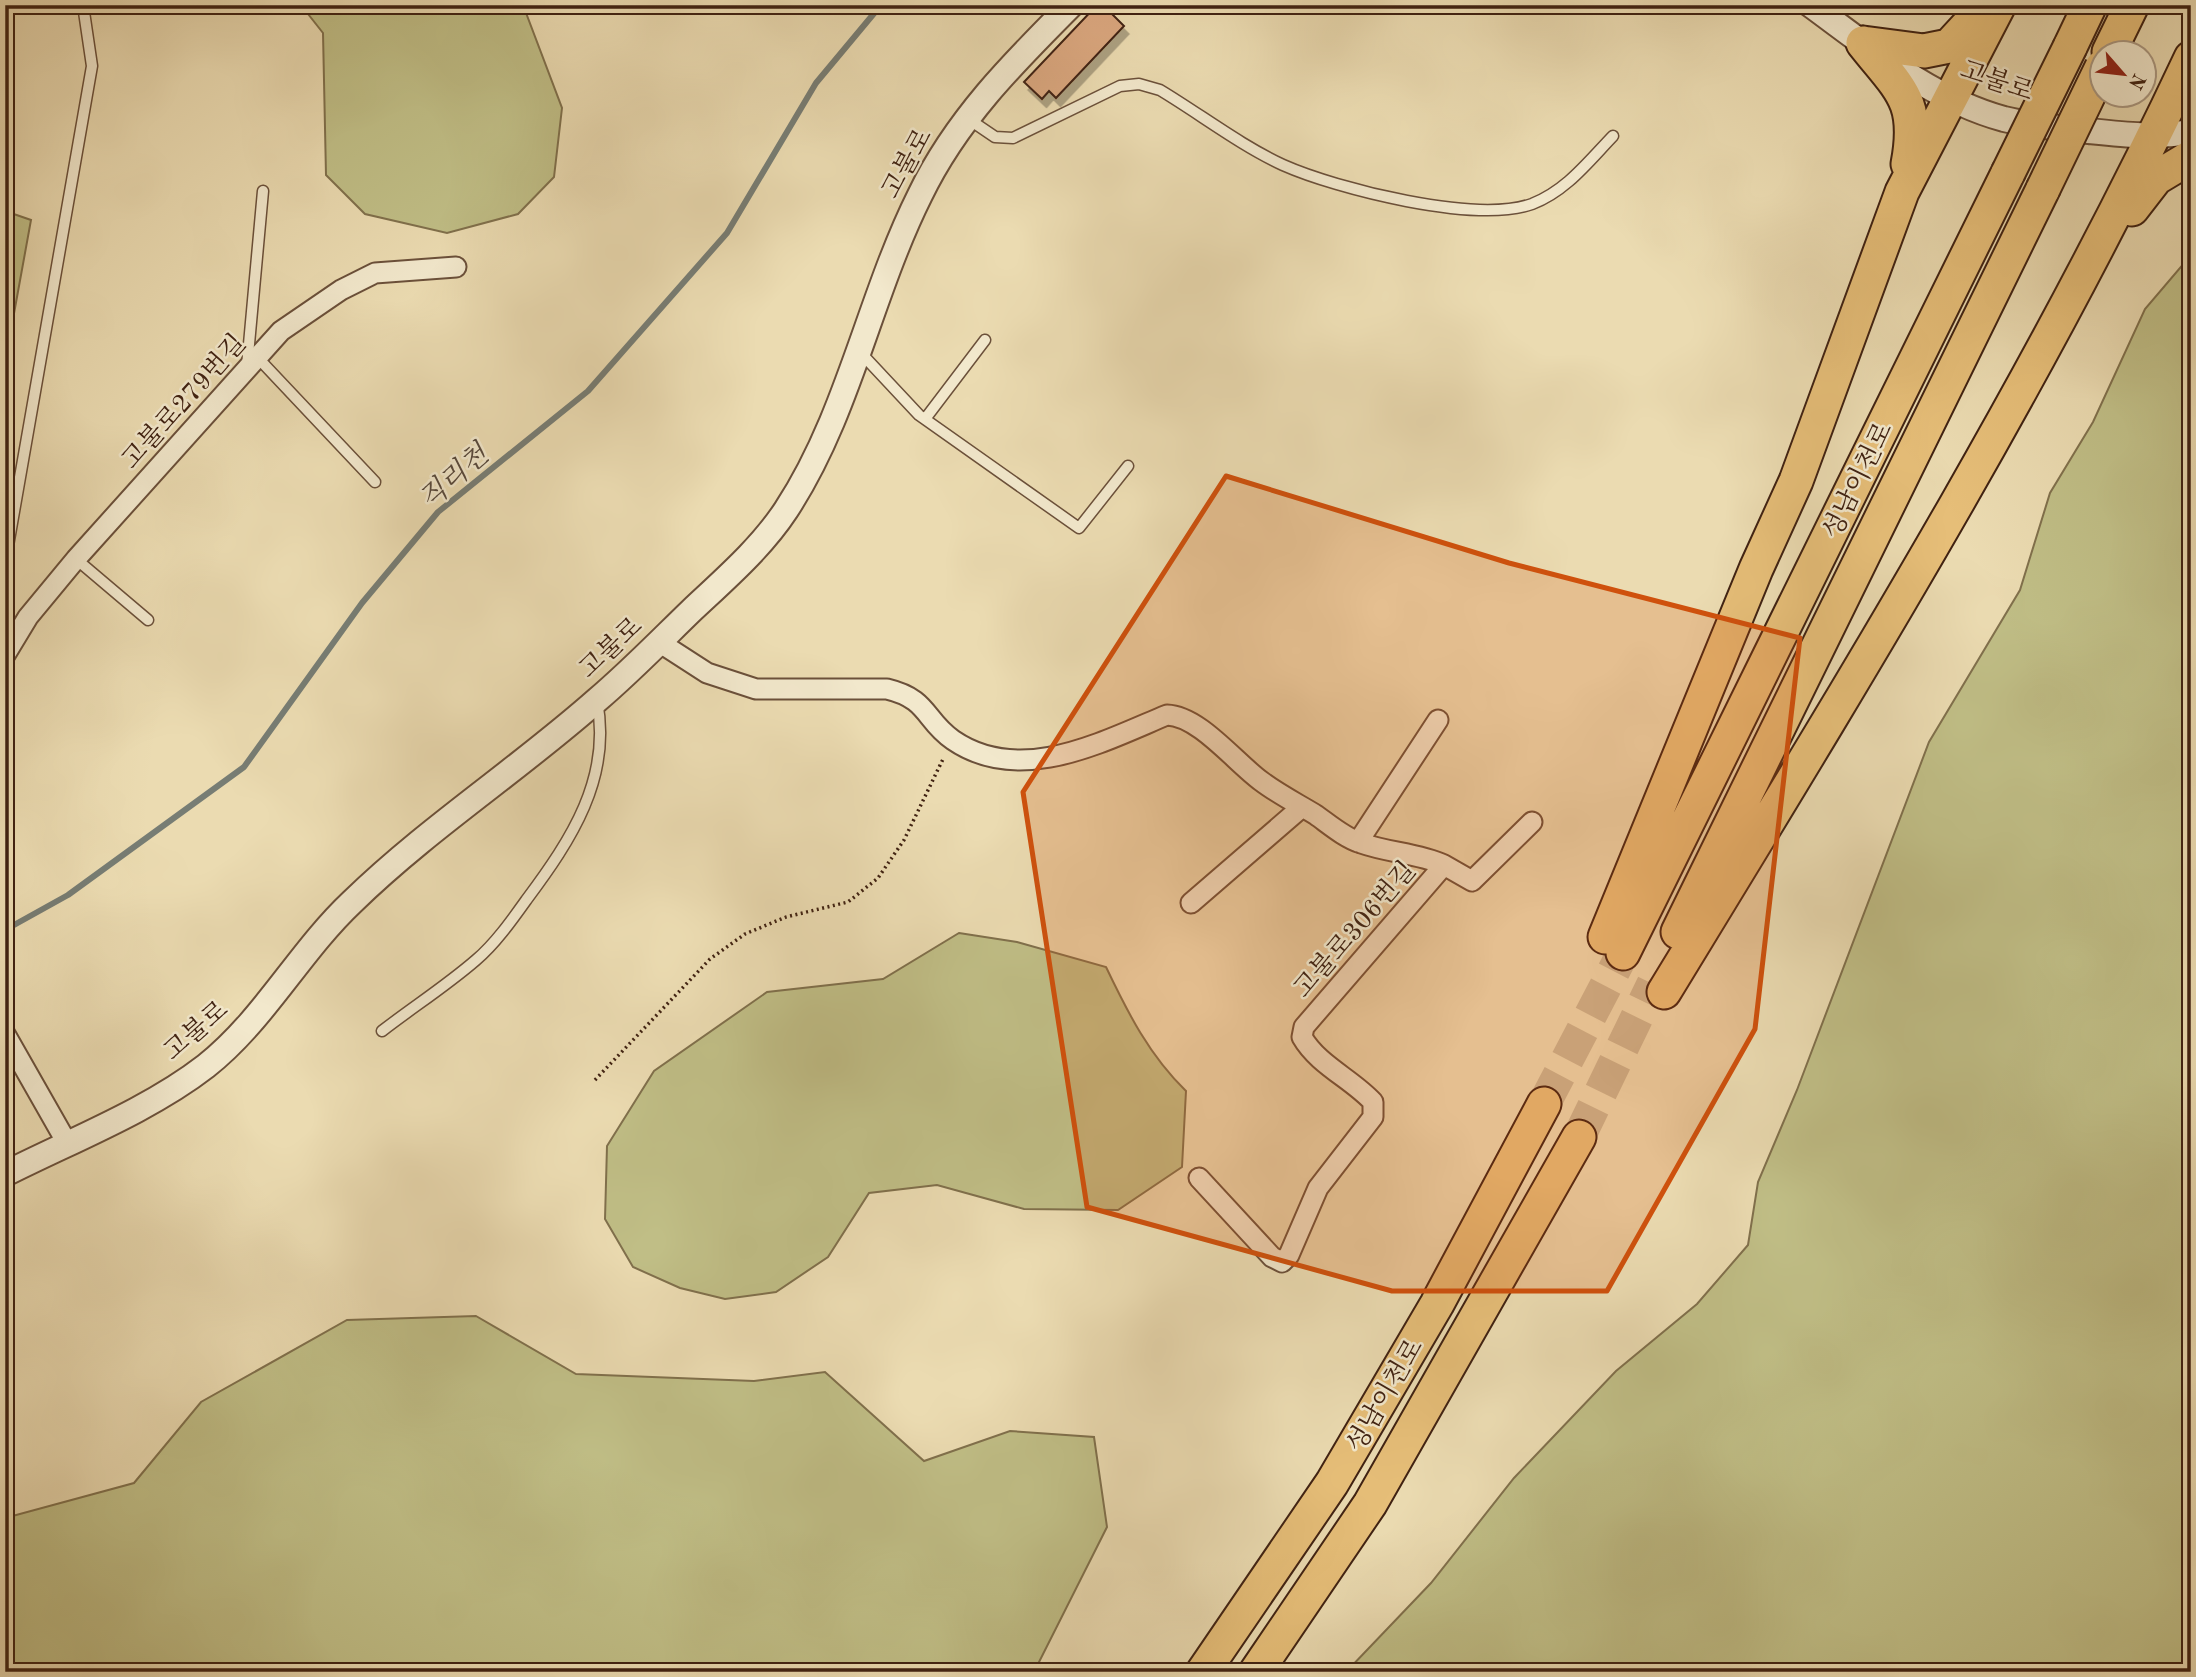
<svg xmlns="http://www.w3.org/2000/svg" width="2196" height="1677" viewBox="0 0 2196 1677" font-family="'Old Standard TT','Noto Serif KR',serif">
  <defs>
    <filter id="shadow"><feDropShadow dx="4.5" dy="8" stdDeviation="0" flood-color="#0004"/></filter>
  </defs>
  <rect width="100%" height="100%" fill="#ebdbb1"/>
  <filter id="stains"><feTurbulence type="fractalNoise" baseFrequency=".00286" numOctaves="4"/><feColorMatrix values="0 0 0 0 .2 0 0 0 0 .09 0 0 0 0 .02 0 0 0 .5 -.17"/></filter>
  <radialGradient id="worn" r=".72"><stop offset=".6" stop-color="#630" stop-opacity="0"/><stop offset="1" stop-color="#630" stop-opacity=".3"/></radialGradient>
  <path fill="#c0be86" stroke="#80704c" stroke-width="2" d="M 301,5 L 523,5 L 562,108 L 554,177 L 518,214 L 447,233 L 365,214 L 326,175 L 323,33 Z
    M 5,211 L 31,220 L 5,363 Z
    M 2191,255 L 2191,1672 L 1346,1672 L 1431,1583 L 1514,1478 L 1616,1371 L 1697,1304 L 1748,1245 L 1758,1182 L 1797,1090 L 1929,742 L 2020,590 L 2050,493 L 2093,422 L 2145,309 Z
    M 959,933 L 1017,942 L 1106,967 C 1128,1013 1149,1055 1186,1091 L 1182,1167 L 1118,1210 L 1024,1209 L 937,1185 L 869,1193 L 828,1257 L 776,1292 L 725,1299 L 680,1288 L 633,1267 L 605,1219 L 607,1146 L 654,1071 L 767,992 L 883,979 Z
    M 476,1316 L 576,1374 L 754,1381 L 825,1372 L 924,1461 L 1010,1431 L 1094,1437 L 1107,1527 L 1034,1672 L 5,1672 L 5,1518 L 134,1483 L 201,1402 L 347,1320 Z"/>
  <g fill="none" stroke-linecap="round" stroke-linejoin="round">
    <path stroke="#777d74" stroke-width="6" d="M 5,930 L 68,895 L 244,767 L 362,603 L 438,512 L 588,391 L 727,233 L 816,83 L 881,5"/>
  </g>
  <path fill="#daa77f" stroke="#402212" stroke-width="2" filter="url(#shadow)" d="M 1097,5 L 1103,5 L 1124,26 L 1056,98 L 1049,91 L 1042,99 L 1024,82 Z"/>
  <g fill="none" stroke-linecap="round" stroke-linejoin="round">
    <path stroke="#c9b691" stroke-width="33" stroke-dasharray="33 17" stroke-linecap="butt" d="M 1544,1104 L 1623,953
      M 1579,1137 L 1653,984"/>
    <g stroke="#6b503a" stroke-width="13">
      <path id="service" d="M 967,118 L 995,137 L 1013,138 L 1120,86 L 1139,84 L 1160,90 C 1200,114 1240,145 1283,165 C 1337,189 1476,224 1532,204 C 1566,191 1588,162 1613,136
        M 860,352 L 919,415 L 1079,528 L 1128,466
        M 257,357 L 375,482
        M 247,366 L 263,191
        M 925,419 L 985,340
        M 76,559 L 148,620
        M 5,563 L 92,66 L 83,5
        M 382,1031 C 413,1007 446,986 476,960 C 495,944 512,920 527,899 C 571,840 612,778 597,701"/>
    </g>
    <g stroke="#6b503a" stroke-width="23">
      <path id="minor" d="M 659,642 L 707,673 L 756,689 L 887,689 C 929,699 924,720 953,740 C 1020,786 1102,742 1167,715 C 1199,716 1234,761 1261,781 C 1278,794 1298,804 1316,815 C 1330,825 1345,838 1361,843 C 1389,853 1418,853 1444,865 L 1304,1027 L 1302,1037 C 1318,1065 1352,1079 1373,1102 L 1373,1117 L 1318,1188 L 1289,1255 L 1282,1262 L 1272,1257 L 1199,1178
        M 5,655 L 28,617 L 76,559 L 281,331 L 341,290 L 375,273 L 456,267
        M 1358,842 L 1438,720
        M 1444,865 L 1472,881 L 1532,822
        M 1191,903 L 1302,807
        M 5,1034 L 67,1143"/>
    </g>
    <g stroke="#6b503a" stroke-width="28">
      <path id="tertiary" d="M 1811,5 C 1871,49 1931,99 2004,119 C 2032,126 2061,128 2089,131 C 2127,135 2153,138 2191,132
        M 5,1174 C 70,1141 148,1111 206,1066 C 264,1020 299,952 352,902 C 428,828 518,770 597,700 C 630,672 661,640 692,610 C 725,579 761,548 786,510 C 849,414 869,297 920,195 C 956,120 1013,63 1071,5"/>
    </g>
    <g stroke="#402212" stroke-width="37">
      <path id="trunk" d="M 1863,43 C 1900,90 1920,100 1908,164
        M 1863,43 L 1924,51 L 1949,46 L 1985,7
        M 2070,47 L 2090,5
        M 2109,52 L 2132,5
        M 2132,209 L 2156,178 L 2191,157
        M 1678,932 L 2043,189
        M 1605,937 L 1756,569 L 1796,481 L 1902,192 L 1999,5
        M 1623,953 L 2008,173
        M 1664,992 C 1850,687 2039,382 2191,58
        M 1203,1672 L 1332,1483 L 1437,1304 L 1544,1104
        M 1256,1672 L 1370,1504 L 1579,1137"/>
    </g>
    <path stroke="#402212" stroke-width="3.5" stroke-dasharray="2 3.5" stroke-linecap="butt" d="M 595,1080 L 710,959 L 745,934 L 786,917 L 848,902 L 878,878 L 904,840 L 944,757"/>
    <use href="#service" stroke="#f2e8cc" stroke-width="10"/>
    <use href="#minor" stroke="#f2e8cc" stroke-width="19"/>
    <use href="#tertiary" stroke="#f2e8cc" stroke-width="24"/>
    <use href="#trunk" stroke="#e6be78" stroke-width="33"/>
    <g stroke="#402212" stroke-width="37" stroke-linecap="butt">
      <path id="trunk-bridge" d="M 2008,173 L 2070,47
        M 2043,189 L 2102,67"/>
    </g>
    <use href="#trunk-bridge" stroke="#e6be78" stroke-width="33"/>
  </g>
  <path fill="#cf510d" fill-opacity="0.2" stroke="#cf510d" stroke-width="5" stroke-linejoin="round" d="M 1226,476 L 1509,563 L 1800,638 L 1755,1029 L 1607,1291 L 1392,1291 L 1087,1207 L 1023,792 Z"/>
  <g text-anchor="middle" stroke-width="5" stroke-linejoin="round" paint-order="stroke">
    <g font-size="26" fill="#402212" stroke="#f2e8cc">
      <text transform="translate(1997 80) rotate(19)" y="9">고불로</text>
      <text transform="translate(906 163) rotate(-61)" y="9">고불로</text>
      <text transform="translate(183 401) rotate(-48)" y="9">고불로279번길</text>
      <text transform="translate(1857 480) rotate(-64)" y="9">성남이천로</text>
      <text transform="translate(610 647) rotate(-43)" y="9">고불로</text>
      <text transform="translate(1354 929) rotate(-49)" y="9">고불로306번길</text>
      <text transform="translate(195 1030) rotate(-41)" y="9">고불로</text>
      <text transform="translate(1384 1395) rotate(-60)" y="9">성남이천로</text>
    </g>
    <g font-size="28" font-style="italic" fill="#57483b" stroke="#f2e8cc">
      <text transform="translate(453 476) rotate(-41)" y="10">직리천</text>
    </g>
  </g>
  <rect width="2196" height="1677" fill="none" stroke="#ebdbb1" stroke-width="28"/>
  <rect x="7" y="7" width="2182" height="1663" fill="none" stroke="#402212" stroke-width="3.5"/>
  <rect x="14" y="14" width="2168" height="1649" fill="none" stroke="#402212" stroke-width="2"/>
  <g transform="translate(2123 74) rotate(118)"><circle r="33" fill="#f2e8cc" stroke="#ab9982" stroke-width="2"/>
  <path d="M0-5L12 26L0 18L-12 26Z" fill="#8f2418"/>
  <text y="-10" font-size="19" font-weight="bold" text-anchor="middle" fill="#402212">N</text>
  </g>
  <rect width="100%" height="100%" filter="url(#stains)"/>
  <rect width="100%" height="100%" fill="url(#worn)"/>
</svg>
